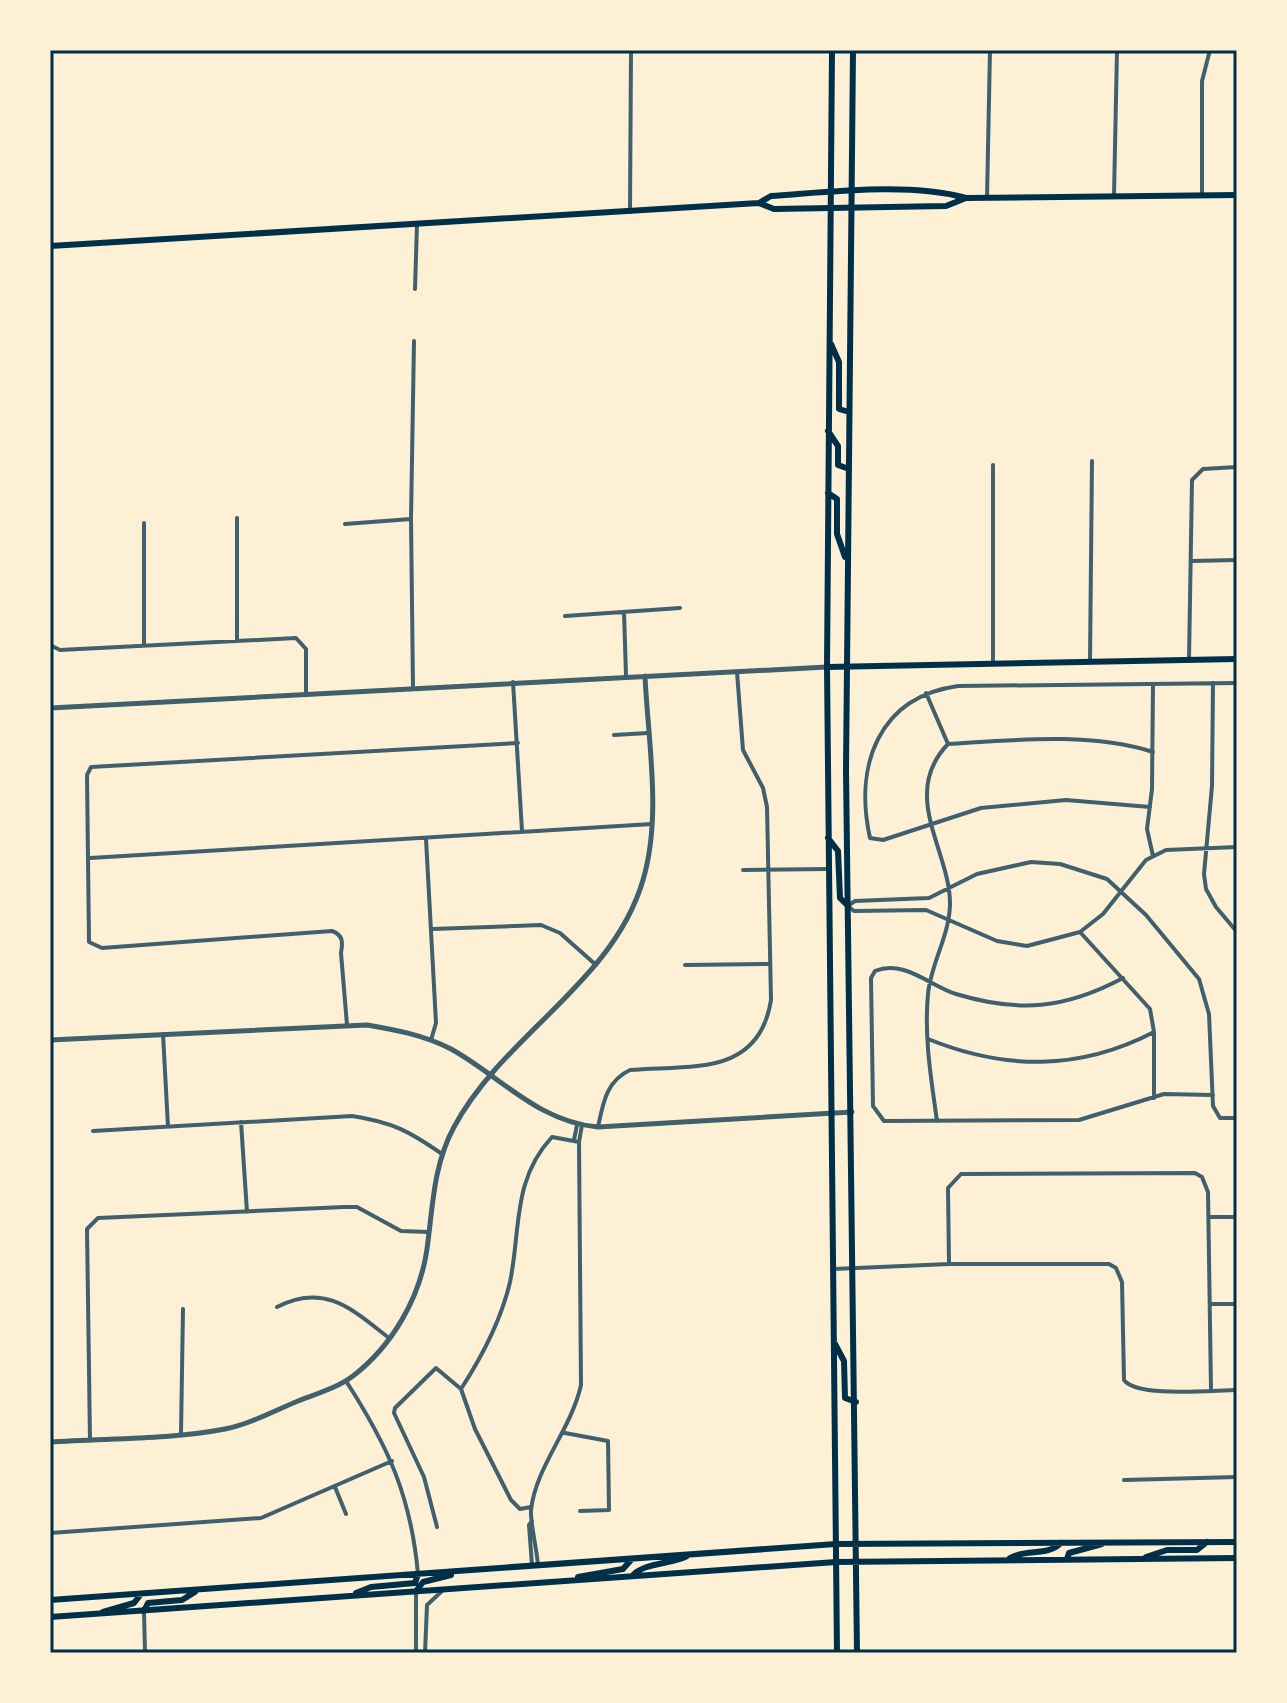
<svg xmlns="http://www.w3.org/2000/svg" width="1287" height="1703" viewBox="0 0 1287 1703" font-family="Poppins,sans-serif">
  <rect width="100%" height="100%" fill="#fdf0d5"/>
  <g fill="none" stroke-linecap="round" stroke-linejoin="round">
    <path stroke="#3f606c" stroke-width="4" d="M 1202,194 L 1202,81 L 1210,50
      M 1114,196 L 1117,50
      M 987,198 L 990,50
      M 630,212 L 631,50
      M 415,289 L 417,224
      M 993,465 L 993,662
      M 237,518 L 237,640
      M 144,523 L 144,645
      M 345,524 L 411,519
      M 1191,561 L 1237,560
      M 624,612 L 626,676
      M 565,616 L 680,608
      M 50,645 L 60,650 L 296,638 L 306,649 L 306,695
      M 1189,660 L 1192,480 L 1203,469 L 1237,467
      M 1090,661 L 1092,461
      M 513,682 L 522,831
      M 1213,683 L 1212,786 L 1204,874 L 1206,889 L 1216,907 L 1237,932
      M 1153,684 L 1152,789 L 1147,829 L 1153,856
      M 413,688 L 411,519 L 414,341
      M 926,693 L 948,744
      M 614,735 L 648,733
      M 1150,807 L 1066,800 L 981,808 L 883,840 L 870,838 C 854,766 878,697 958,686 L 1237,683
      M 426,839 L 436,1023 L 431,1040
      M 90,858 L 652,824
      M 743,870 L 828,869
      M 849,905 L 855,901 L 929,898 L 977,874 L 1031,862 L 1060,864 L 1107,879 L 1146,915 L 1199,979 L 1209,1014 L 1213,1106 L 1220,1118 L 1237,1118
      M 849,907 L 854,911 L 926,910 L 997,941 L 1027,946 L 1080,932 L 1103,914 L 1146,860 L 1166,850 L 1237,847
      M 433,929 L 541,925 L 560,933 L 596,965
      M 1080,932 L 1150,1009 L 1154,1032 L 1154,1098
      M 685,965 L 770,964
      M 1123,978 C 1065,1009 1019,1013 956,994 C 930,986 904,959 875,971 L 871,978 L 873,1106 L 884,1121 L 1079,1120 L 1164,1094 L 1213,1095
      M 347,1025 L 341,953 C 343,942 343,935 332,931 L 102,948 L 89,942 L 87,775 L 91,767 L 518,743
      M 163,1034 L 168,1127
      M 928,1039 C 1005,1070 1079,1071 1154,1032
      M 937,1121 C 931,1078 924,1037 928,994 C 931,963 949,937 950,905 C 951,852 899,795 948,744 C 1015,740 1089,732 1153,752
      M 241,1122 L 247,1212
      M 598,1127 C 603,1104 606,1081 630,1070 C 691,1065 759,1077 771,1000 L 767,807 L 763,788 L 743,750 L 737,672
      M 93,1131 L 352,1116 C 392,1122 409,1131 442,1154
      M 574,1140 L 577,1125
      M 1209,1217 L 1237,1217
      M 949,1264 L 948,1188 L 961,1174 L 1195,1173 L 1202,1177 L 1208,1192 L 1211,1390
      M 834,1269 L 949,1264 L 1109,1264 L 1116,1268 L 1122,1282 L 1124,1380 C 1137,1398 1213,1390 1237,1390
      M 1210,1304 L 1237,1304
      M 277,1307 C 325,1282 353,1310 389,1338
      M 346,1381 C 388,1446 411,1496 418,1574
      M 461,1389 C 483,1355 501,1321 510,1282 C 521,1229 512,1180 552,1137 L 579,1142
      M 181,1433 L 183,1309
      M 565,1433 L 608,1441 L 609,1510 L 580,1511
      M 90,1440 L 87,1229 L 98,1218 L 344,1207 L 357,1207 L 401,1231 L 429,1232
      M 1124,1480 L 1237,1477
      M 335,1487 L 346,1514
      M 532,1521 L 529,1525 L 532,1565
      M 437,1527 L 424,1477 L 394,1413 L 395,1408 L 436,1368 L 461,1389 L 475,1429 L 511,1500 L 520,1509 L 531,1507
      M 50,1533 L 261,1518 L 392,1461
      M 538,1565 C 537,1551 530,1521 531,1510 C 536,1466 571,1430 581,1385 L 579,1142 L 582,1125
      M 416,1592 L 416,1653
      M 144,1611 L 145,1653
      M 425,1653 L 427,1605 L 442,1591"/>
    <path stroke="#3f606c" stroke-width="5" d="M 50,708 L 827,667
      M 50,1040 L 367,1025 C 396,1030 424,1035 451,1049 C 500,1076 538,1122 598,1127 L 852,1112
      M 50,1442 C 107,1438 168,1440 225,1429 C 250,1424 274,1411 298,1401 C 316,1394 337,1388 353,1376 C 392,1346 420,1298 427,1249 C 433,1206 433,1166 454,1127 C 504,1034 613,983 643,880 C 662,816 648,742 645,676"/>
    <path stroke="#003049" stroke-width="6" d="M 759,203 L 771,196 C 829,192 910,182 966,198 L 1237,195
      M 50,246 L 759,203 L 774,209 L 946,206 L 966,198
      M 827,667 L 1237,659"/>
    <path stroke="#003049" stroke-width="6" d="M 832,50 L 827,667 L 837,1653
      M 853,50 L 846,770 L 857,1653
      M 831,344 L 839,362 L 839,409 L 849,412
      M 828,431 L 838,446 L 838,465 L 849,469
      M 828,493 L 837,499 L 837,534 L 845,557
      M 828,838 L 838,851 L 840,898 L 848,906
      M 835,1344 L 844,1361 L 845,1398 L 856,1402
      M 1146,1557 L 1167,1550 L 1197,1550 L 1207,1542
      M 1010,1558 C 1027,1548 1047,1557 1061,1543
      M 1067,1559 L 1069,1553 L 1102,1544
      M 632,1576 C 645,1562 669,1565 687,1556
      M 578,1577 L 623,1569 L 631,1560
      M 416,1591 L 423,1582 L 451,1575
      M 356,1593 L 371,1587 L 415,1583 L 418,1574
      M 50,1600 L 836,1544 L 1237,1542
      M 144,1611 L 148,1603 L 182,1600 L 195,1592
      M 103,1612 L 134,1603 L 141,1594
      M 50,1617 L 836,1562 L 1237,1558"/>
  </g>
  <rect width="1287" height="1703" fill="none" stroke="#fdf0d5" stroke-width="104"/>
  <rect x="52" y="52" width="1183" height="1599" fill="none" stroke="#003049" stroke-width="3"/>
</svg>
